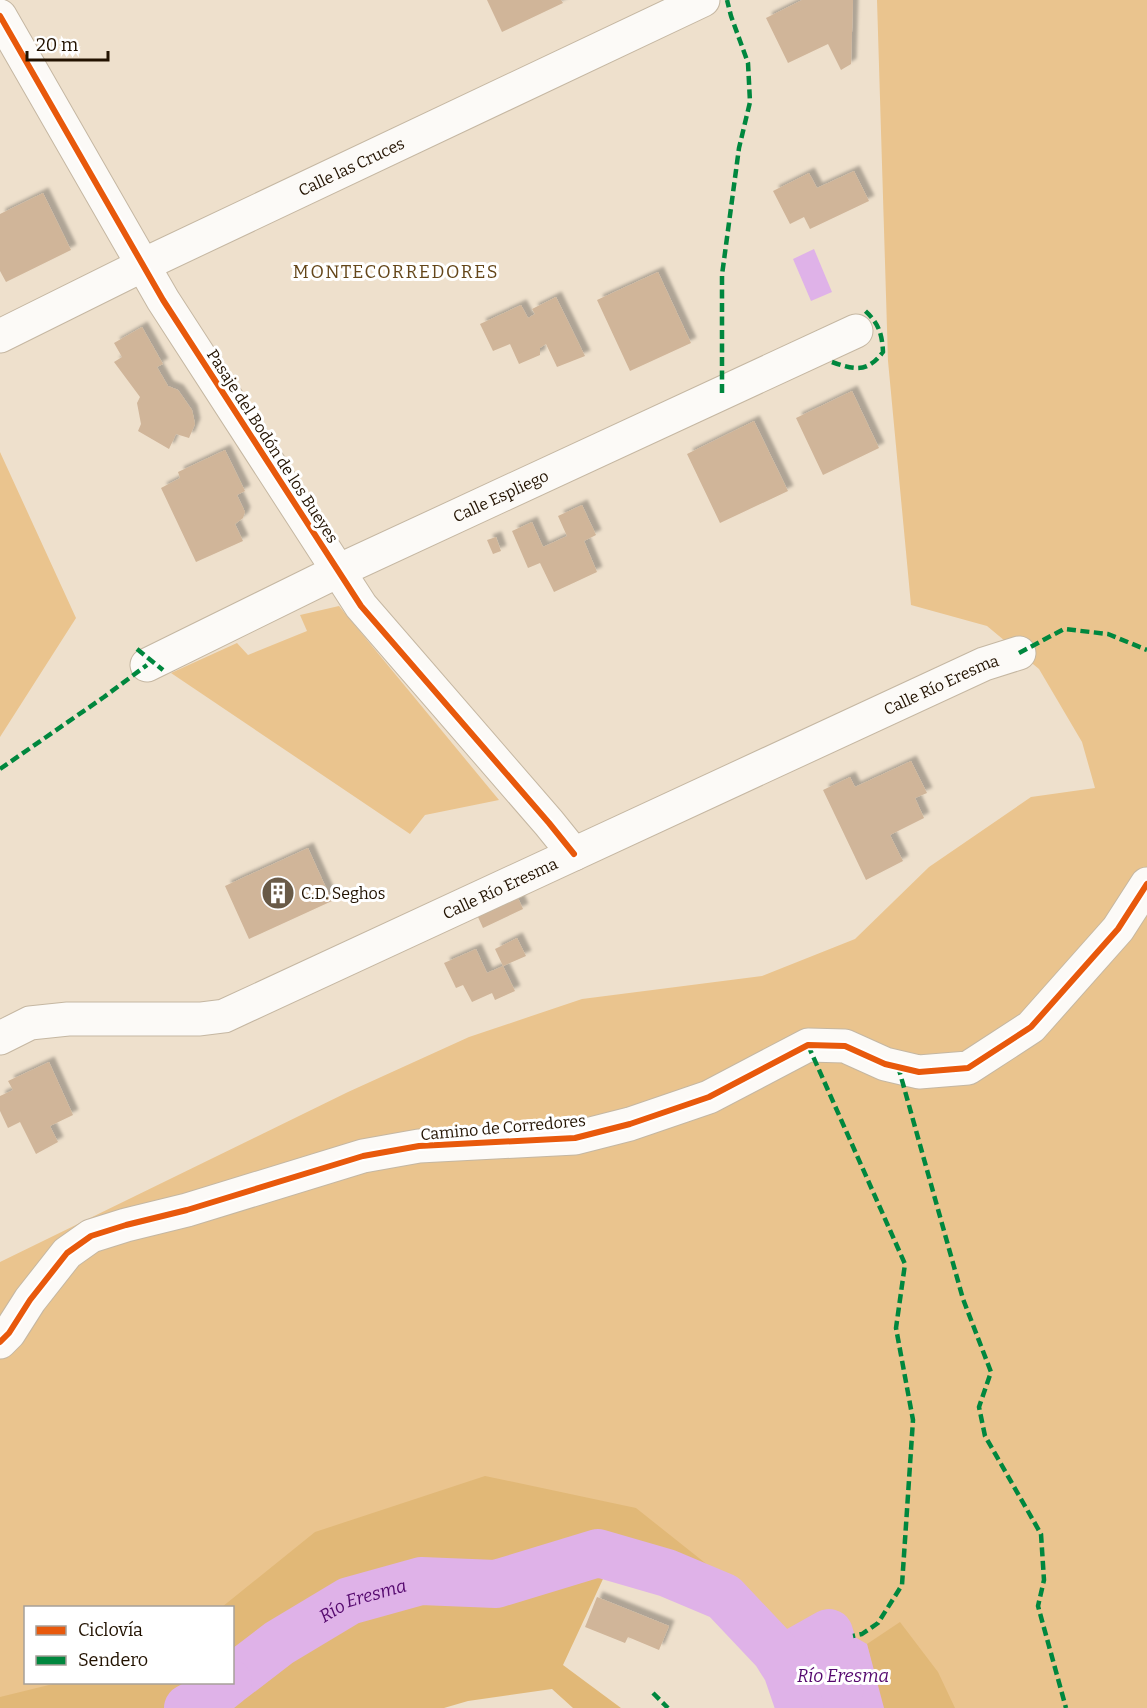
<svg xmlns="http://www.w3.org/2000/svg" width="1147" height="1708" viewBox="0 0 1147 1708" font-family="Bitter,serif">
  <defs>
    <filter id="shadow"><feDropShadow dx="5.5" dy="-5.5" stdDeviation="1.5" flood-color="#0004"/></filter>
  </defs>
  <rect width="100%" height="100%" fill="#eee0cc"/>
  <path fill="#eac48e" d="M 877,0 L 1147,0 L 1147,1708 L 800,1708 L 787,1670 L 775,1651 L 724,1597 L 667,1573 L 598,1553 L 232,1608 L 26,1608 L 26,1682 L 228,1683 L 0,1708 L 0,1262 L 348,1092 L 469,1037 L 582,999 L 762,976 L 855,939 L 929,867 L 1031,797 L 1095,788 L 1082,742 L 1039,669 L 987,626 L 911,605 L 888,361 Z
    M 0,452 L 76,618 L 0,737 Z
    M 339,606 L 499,800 L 425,815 L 410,834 L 171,673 L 237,643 L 248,655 L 307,631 L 300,615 Z"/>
  <path fill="#e1b877" d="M 485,1476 L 636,1508 L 758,1605 L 745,1647 L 715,1611 L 616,1551 L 563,1665 L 621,1708 L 573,1708 L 552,1689 L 468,1701 L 444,1708 L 0,1708 L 0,1697 L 57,1683 L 232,1682 L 232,1608 L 222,1607 L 315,1532 Z
    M 900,1622 L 938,1672 L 955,1708 L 874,1708 L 871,1660 L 867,1644 Z"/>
  <path fill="#dfb2e8" d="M 814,249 L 832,292 L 811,301 L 793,259 Z
    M 853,1636 L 867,1644 L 884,1708 L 780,1708 L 785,1697 L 773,1679 L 787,1670 Z"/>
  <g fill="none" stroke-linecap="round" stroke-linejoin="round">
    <g stroke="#dfb2e8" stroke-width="48">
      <path d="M 781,1660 L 829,1633 L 842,1676 L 836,1708"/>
      <path id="s1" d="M 232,1679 L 279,1643 L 349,1601 L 421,1581 L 496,1584 L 598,1553 L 667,1573 L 724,1597 L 775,1651 L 787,1670 L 800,1708"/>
      <path d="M 188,1708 L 212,1695 L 228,1682"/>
    </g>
  </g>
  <path fill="#d0b599" filter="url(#shadow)" d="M 487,0 L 561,0 L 563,3 L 502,32 Z
    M 802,0 L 853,0 L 851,64 L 841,70 L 828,44 L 788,63 L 766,18 Z
    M 854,171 L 869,201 L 810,229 L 804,217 L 790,224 L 773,191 L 809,173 L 817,188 Z
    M 43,193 L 71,250 L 6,282 L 0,271 L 0,214 Z
    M 658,272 L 691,343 L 630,371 L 597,300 Z
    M 556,297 L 585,356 L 557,367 L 546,344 L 540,348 L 540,355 L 519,364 L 510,344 L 493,351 L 480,324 L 521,305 L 528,318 L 535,314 L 532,309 Z
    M 142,327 L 163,364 L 157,367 L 168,386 L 178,390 L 192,410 L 195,424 L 189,438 L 176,434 L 169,449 L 138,431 L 141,424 L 137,403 L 140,397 L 114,362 L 122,357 L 114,343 Z
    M 852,391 L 879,448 L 823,475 L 796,418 Z
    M 754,421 L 788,491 L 720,523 L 687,454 Z
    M 225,450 L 245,491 L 237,495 L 245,512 L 243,518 L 235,524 L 243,541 L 196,562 L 161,488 L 180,478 L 178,472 Z
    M 582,505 L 596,535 L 584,541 L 597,572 L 554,592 L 540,563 L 528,568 L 512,531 L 532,522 L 543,547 L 567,536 L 558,516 Z
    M 496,537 L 501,551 L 493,554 L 487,540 Z
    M 911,761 L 927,793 L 915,798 L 924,818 L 890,835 L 903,861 L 866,880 L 823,790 L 850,777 L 855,787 Z
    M 308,848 L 332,901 L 249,939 L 225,886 Z
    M 518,898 L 523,909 L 483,928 L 478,917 Z
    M 517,938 L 526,956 L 503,966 L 495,949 Z
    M 476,949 L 487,973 L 503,966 L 515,991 L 495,1000 L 492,993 L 472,1002 L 463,985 L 456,988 L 444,963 Z
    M 49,1062 L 73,1115 L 50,1126 L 58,1142 L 36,1154 L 20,1122 L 8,1128 L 0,1111 L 0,1096 L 13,1090 L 8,1081 Z
    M 597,1597 L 669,1626 L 659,1650 L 628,1637 L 625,1643 L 585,1627 Z"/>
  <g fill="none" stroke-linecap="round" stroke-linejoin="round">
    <g stroke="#c5b7a2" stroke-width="35">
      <g id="minor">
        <path d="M 0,16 L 163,300 L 361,606 L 549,823 L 574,854"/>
        <path id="s2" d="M 0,336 L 143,265 L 703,0"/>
        <path id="s3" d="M 147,665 L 338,571 L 856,331"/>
        <path id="s4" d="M 0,1038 L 30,1023 L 68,1019 L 200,1019 L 224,1016 L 984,664 L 1019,653"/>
        <path d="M 0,1342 L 9,1333 L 30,1300 L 67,1253 L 91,1236 L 126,1225 L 187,1210 L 363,1156 L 419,1146 L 575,1138 L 630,1124 L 709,1097 L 808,1045 L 845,1046 L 885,1064 L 919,1072 L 968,1068 L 1031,1027 L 1118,929 L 1147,884"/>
      </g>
    </g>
    <use href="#minor" stroke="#fcfaf7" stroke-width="33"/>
    <path stroke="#00873e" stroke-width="4.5" stroke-dasharray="9 4.5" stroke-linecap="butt" d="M 832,362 C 855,370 867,373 883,352 C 882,332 878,322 863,309
      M 722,393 L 722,275 L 739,148 L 750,102 L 748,63 L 731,16 L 727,0
      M 137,649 L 163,670
      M 1019,653 L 1064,629 L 1108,634 L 1147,650
      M 0,769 L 104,697 L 147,665
      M 808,1045 L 905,1264 L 896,1328 L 913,1420 L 902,1585 L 878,1623 L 862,1634 L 853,1636
      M 898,1066 L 963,1299 L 991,1372 L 979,1407 L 985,1436 L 1041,1534 L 1044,1580 L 1038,1606 L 1066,1708
      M 653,1693 L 668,1708"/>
    <g stroke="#fff" stroke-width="10">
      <path id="cycleway" d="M 0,16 L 163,300 L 361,606 L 549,823 L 574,854
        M 0,1342 L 9,1333 L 30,1300 L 67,1253 L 91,1236 L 126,1225 L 187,1210 L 363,1156 L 419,1146 L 575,1138 L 630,1124 L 709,1097 L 808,1045 L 845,1046 L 885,1064 L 919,1072 L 968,1068 L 1031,1027 L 1118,929 L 1147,884"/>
    </g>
    <use href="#cycleway" stroke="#e8590c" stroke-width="6"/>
  </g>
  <defs>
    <g id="building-disc" transform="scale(1.725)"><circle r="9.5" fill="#695a47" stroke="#fff"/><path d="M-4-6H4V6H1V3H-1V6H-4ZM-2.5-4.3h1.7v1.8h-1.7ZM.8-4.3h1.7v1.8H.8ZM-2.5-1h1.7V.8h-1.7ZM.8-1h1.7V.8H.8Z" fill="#fff"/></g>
  </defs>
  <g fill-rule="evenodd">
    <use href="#building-disc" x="278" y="893"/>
  </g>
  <g text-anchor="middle" stroke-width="6" stroke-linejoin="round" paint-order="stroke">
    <g font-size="16" fill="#221200" stroke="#fff">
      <text dy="6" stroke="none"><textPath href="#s2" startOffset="390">Calle las Cruces</textPath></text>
      <text transform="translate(273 446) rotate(57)" y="6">Pasaje del Bodón de los Bueyes</text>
      <text dy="6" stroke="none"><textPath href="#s3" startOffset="392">Calle Espliego</textPath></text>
      <text dy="6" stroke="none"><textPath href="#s4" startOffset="1018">Calle Río Eresma</textPath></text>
      <text dy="6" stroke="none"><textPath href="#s4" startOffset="532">Calle Río Eresma</textPath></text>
      <text transform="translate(503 1127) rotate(-5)" y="6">Camino de Corredores</text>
    </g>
    <g font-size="16" fill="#221200" stroke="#fff" text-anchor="start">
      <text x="301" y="899">C.D. Seghos</text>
    </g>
    <g font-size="18" letter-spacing="1.5" fill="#644619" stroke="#fff">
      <text x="396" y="278">MONTECORREDORES</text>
    </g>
    <g font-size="18" font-style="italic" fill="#55096e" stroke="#fff">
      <text dy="6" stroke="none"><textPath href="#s1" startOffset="154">Río Eresma</textPath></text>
      <text x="843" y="1682">Río Eresma</text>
    </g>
  </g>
  <rect x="24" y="1606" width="210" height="78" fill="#ffffff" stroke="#a7a099" stroke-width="1.5"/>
  <rect x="36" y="1626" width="30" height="9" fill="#e8590c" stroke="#a7a099" stroke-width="1.5"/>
  <text x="78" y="1636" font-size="18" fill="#221200">Ciclovía</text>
  <rect x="36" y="1656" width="30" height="9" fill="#00873e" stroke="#a7a099" stroke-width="1.5"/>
  <text x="78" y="1666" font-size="18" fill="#221200">Sendero</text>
  <path d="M27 51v9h81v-9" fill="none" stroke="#221200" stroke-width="3"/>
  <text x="36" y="51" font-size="18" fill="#221200" stroke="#ffffff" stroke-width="4.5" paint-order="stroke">20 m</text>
</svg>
